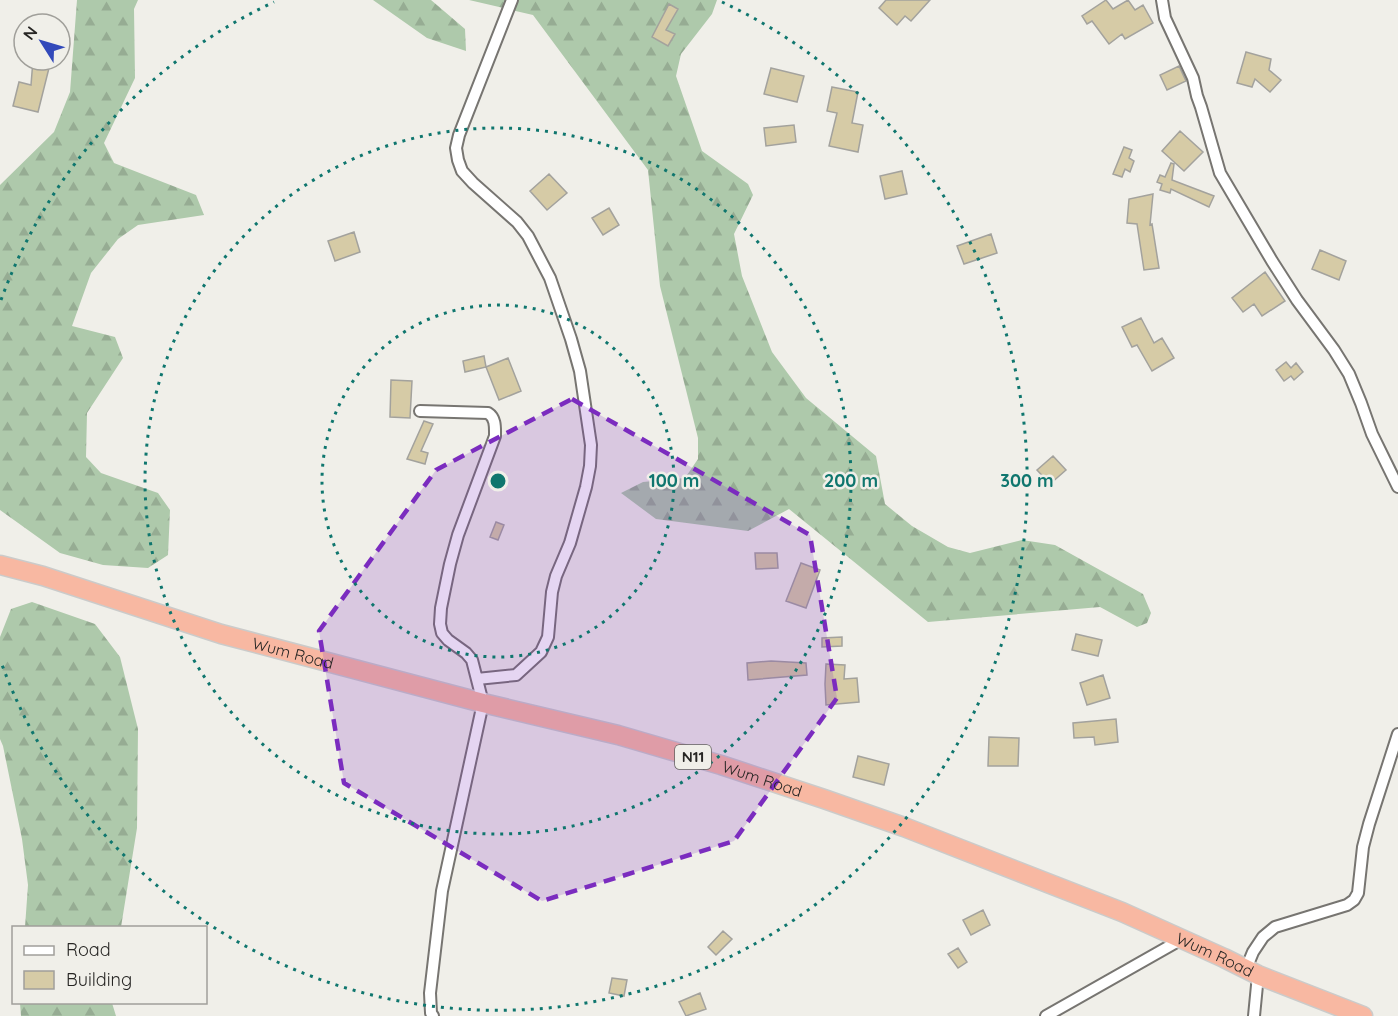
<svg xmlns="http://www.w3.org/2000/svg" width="1398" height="1016" viewBox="0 0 1398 1016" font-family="Quicksand,sans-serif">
  <defs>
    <pattern id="forest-firs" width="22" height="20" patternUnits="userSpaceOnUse" patternTransform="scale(1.5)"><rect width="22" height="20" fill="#aec9ab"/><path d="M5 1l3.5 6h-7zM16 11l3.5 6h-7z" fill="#96ac93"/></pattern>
  </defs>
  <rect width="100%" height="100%" fill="#f0efe9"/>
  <path fill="url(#forest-firs)" d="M 77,0 L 138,0 L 134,9 L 135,78 L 104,143 L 114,163 L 196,195 L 204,215 L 138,225 L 118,239 L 91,273 L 72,326 L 115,337 L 123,358 L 87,413 L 86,457 L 101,473 L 158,493 L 170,510 L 168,555 L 148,568 L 103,565 L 60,553 L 0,510 L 0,185 L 54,132 L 70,92 Z
    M 373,0 L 431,0 L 465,29 L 466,51 L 427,38 Z
    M 469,0 L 717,0 L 712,14 L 681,54 L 676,76 L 702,151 L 748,184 L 753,195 L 734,234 L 742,276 L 772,352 L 806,398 L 876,456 L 885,504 L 912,526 L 948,547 L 970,553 L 1022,540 L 1055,545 L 1143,594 L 1151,613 L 1147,623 L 1137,627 L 1100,607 L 928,622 L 789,509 L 748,531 L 656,519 L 621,493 L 643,482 L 685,478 L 698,459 L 698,438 L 660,286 L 648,170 L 533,15 Z
    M 32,602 L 95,624 L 120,657 L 138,729 L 137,828 L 121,927 L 25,927 L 28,885 L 22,839 L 3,746 L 0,739 L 0,637 L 11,609 Z
    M 20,1003 L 112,1003 L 116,1016 L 21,1016 Z"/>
  <path fill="#d6cba6" stroke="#a3a29d" stroke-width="1.5" d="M 886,0 L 930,0 L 911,21 L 905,16 L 897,25 L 879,8 Z
    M 1106,0 L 1113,9 L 1128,0 L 1135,10 L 1143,5 L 1153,23 L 1125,39 L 1122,34 L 1109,44 L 1092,21 L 1087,24 L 1082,16 Z
    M 669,4 L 678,9 L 666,30 L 675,34 L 668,46 L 652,37 Z
    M 1246,52 L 1271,59 L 1269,70 L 1281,80 L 1270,92 L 1255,79 L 1252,87 L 1237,83 Z
    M 33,60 L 51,60 L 38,112 L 13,106 L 19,82 L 31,85 Z
    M 1179,66 L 1186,81 L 1167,90 L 1160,75 Z
    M 771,68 L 804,76 L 797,102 L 764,94 Z
    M 832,87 L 858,92 L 852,123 L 863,125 L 858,152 L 829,146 L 837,113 L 827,111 Z
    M 794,125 L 796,142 L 766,146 L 764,128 Z
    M 1180,131 L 1203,152 L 1184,171 L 1162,151 Z
    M 1124,147 L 1132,150 L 1129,158 L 1134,161 L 1130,172 L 1125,169 L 1122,177 L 1113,174 Z
    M 1171,163 L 1174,164 L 1172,180 L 1214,196 L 1209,207 L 1171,189 L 1170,193 L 1160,190 L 1162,184 L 1157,182 L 1160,175 L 1165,177 Z
    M 902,171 L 907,194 L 885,199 L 880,176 Z
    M 549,174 L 567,193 L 547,210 L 530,191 Z
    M 1153,194 L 1150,225 L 1152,224 L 1159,268 L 1144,270 L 1137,224 L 1127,223 L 1129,199 Z
    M 609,208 L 619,225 L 603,235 L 592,218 Z
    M 354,232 L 360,252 L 335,261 L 328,241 Z
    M 991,234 L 997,253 L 964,264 L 957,246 Z
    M 1320,250 L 1346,261 L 1339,280 L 1312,269 Z
    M 1265,272 L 1285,301 L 1262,316 L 1254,304 L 1243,312 L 1232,298 Z
    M 1141,318 L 1154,343 L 1162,338 L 1174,358 L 1152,371 L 1137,345 L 1132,347 L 1122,327 Z
    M 484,356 L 486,367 L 465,372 L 463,361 Z
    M 508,358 L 521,391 L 499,400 L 486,367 Z
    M 1286,362 L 1291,368 L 1296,363 L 1303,372 L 1294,380 L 1291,376 L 1284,381 L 1276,370 Z
    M 391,380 L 412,381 L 410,418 L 390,417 Z
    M 424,421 L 433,424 L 421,451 L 428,453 L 425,464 L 407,459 Z
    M 1053,456 L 1066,470 L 1050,484 L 1037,470 Z
    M 496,522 L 504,525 L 498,540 L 490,537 Z
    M 755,553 L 777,553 L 778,568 L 756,569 Z
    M 801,563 L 820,570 L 806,608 L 786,601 Z
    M 1076,634 L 1102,640 L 1098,656 L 1072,650 Z
    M 842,637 L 842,646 L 822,647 L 822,638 Z
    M 771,661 L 806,663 L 807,675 L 748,680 L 747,663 Z
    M 826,664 L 845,665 L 844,679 L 857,678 L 859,702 L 826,705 L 825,684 Z
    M 1103,675 L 1110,698 L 1087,705 L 1080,683 Z
    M 1116,719 L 1118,742 L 1095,745 L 1094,737 L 1074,738 L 1073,723 Z
    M 989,737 L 1019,738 L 1018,766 L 988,766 Z
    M 858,756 L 889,764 L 884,785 L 853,777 Z
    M 983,910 L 990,925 L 971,935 L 963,920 Z
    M 723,931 L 732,939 L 716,955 L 708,947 Z
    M 958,948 L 967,962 L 958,968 L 948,954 Z
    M 612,978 L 627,980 L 624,996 L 609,993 Z
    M 700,993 L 706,1009 L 686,1016 L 679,1002 Z"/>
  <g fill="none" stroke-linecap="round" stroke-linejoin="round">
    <g stroke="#777571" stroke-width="14">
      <path id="minor" d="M 1162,0 L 1165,18 L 1193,78 L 1197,96 L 1201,107 L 1220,173 L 1272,261 L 1297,300 L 1334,350 L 1349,374 L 1361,403 L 1372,434 L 1398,487
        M 420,411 L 488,413 C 496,418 495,428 495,436 L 458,535 L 450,564 L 441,608 L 440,624 L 442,633 L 448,640 L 466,653 L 472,660 L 483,703 L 442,891 L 430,993 L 431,1013 L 433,1016
        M 477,679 L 516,675 L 541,652 L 548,637 L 552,592 L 556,576 L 570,543 L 586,487 L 590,466 L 591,445 L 580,371 L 571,339 L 550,278 L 528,236 L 517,222 L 473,183 L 462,171 L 458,160 L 456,148 L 459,135 L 512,0
        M 1246,969 L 1253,952 L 1263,937 L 1275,927 L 1347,905 L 1354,900 L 1358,893 L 1363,847 L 1369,824 L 1398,734
        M 1046,1016 L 1182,939
        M 1254,1016 L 1258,975"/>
    </g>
    <g stroke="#cbcbca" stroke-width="21">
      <g id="trunk">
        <path id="s1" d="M 0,565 L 43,576 L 221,634 L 483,703 L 618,735 L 721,765 L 824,799 L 904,827 L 1122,912 L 1224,958 L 1258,975 L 1363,1016"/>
      </g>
    </g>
    <use href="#minor" stroke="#fff" stroke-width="10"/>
    <use href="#trunk" stroke="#f8b8a2" stroke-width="18"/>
  </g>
  <path fill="#7b2cbf" fill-opacity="0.2" stroke="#7b2cbf" stroke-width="4.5" stroke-dasharray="12 8" stroke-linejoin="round" d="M 572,399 L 810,535 L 837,698 L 734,841 L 542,901 L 344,783 L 319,631 L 436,470 Z"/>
  <g fill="none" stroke="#0f766e" stroke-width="3" stroke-dasharray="3 6">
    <circle cx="498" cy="481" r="176"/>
    <circle cx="498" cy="481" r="353"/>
    <path d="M1 300A529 529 0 0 1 274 2M722 2A529 529 0 1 1 1 662"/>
  </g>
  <g text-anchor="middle" stroke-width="5" stroke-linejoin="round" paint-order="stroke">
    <rect fill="#f0efe9" stroke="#63625f" stroke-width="1.5" x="675" y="745" width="36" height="24" rx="4.5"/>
    <g font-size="15" font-weight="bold" fill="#272624">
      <text x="693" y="762">N11</text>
    </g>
    <g font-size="16" fill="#272624" stroke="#f0efe9">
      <text dy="6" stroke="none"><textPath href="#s1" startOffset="306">Wum Road</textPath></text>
      <text dy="6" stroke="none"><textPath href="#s1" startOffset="792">Wum Road</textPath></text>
      <text dy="6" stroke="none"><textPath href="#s1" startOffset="1278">Wum Road</textPath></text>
    </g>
  </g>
  <circle cx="498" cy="481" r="9" fill="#0f766e" stroke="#f0efe9" stroke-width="3"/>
  <g font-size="18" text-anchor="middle" font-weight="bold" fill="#0f766e" stroke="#f0efe9" stroke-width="5" stroke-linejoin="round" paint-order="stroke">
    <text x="674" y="487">100 m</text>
    <text x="851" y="487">200 m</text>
    <text x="1027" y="487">300 m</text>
  </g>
  <rect x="12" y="926" width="195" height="78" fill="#f0efe9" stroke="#a09f9a" stroke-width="1.5"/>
  <rect x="24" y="946" width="30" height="9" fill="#ffffff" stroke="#a09f9a" stroke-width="1.5"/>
  <text x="66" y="956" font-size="18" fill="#272624">Road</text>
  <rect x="24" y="971" width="30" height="18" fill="#d6cba6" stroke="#a09f9a" stroke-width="1.5"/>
  <text x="66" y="986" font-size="18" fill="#272624">Building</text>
  <g transform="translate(42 42) rotate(307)"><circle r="28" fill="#f0efe9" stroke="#a09f9a" stroke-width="1.5"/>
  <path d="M0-4.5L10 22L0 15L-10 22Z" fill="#3249ba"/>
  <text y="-9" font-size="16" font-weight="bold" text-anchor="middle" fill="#272624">N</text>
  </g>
</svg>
